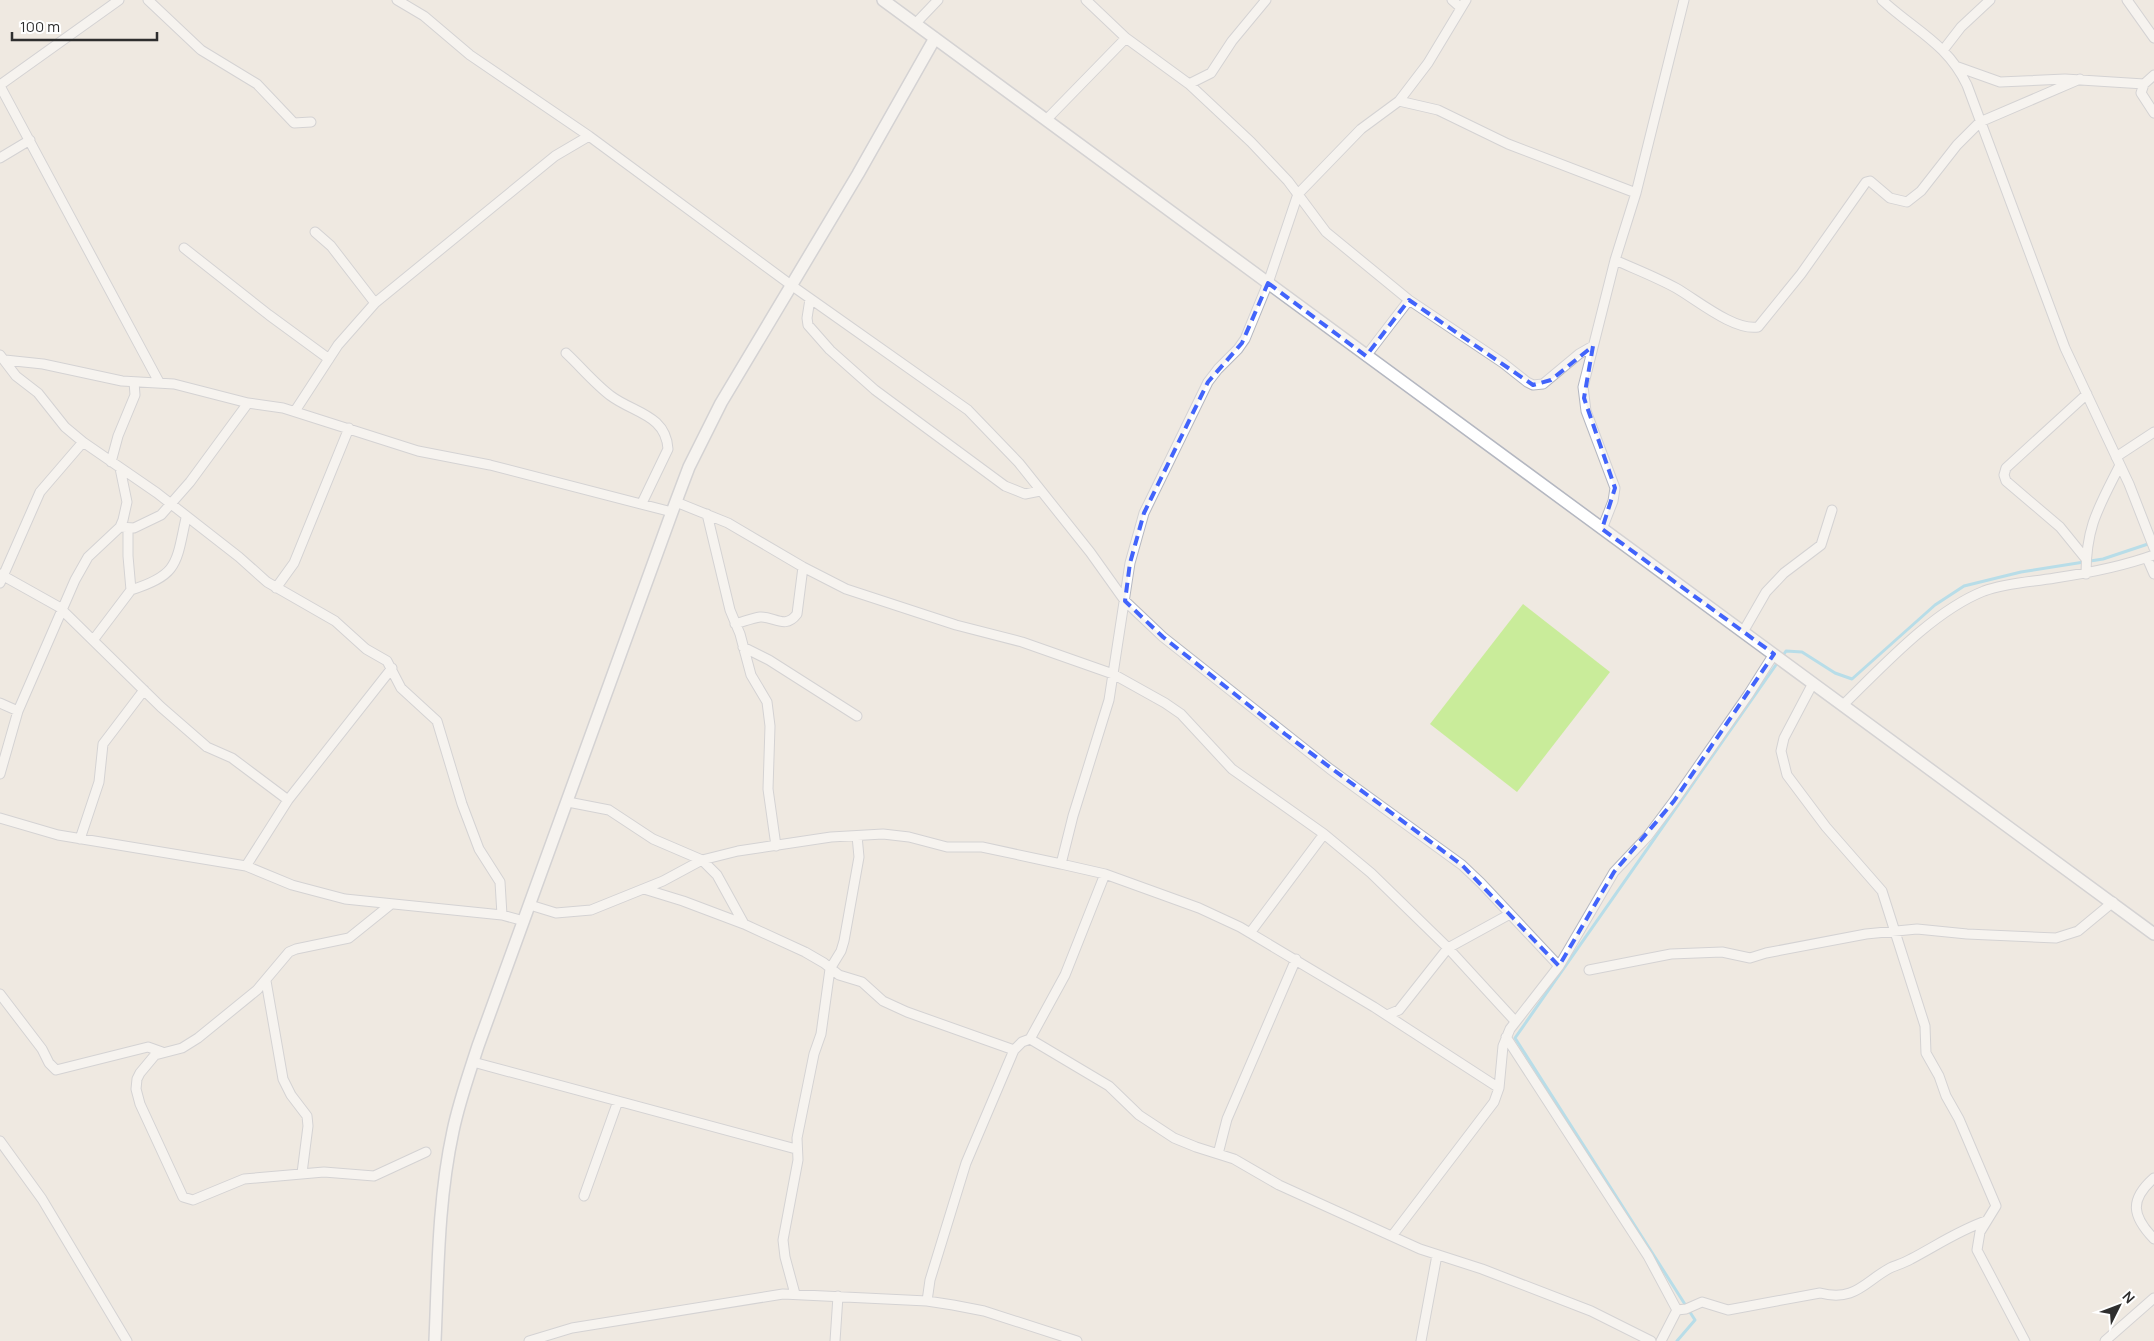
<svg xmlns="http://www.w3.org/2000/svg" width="2154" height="1341" viewBox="0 0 2154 1341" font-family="Manrope,sans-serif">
  <rect width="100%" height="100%" fill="#efe9e1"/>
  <path fill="#c9ec9a" d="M 1523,604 L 1610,672 L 1517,792 L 1430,724 Z"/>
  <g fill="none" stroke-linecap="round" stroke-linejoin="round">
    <path stroke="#75cff0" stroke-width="3" d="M 1782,657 L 1786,651 L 1802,652 L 1835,673 L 1852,679 L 1935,605 L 1964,586 L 2021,572 L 2103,559 L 2151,543
      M 1677,1341 L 1695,1320 L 1515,1038 L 1778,662"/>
    <g stroke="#b4b7c1" stroke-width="11">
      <path id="street" d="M 148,0 L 201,50 L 257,84 L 294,123 L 311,122
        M 397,0 L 424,16 L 470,55 L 589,136 L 791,285 L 968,410 L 1019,463 L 1090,552 L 1125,601 L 1163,637 L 1330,769 L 1462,865 L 1481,883 L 1559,966
        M 1086,0 L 1126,38 L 1189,84 L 1251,142 L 1288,181 L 1326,232 L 1409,300 L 1503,363 L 1527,382 L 1533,385 L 1543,384 L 1579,354 L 1593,346
        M 1452,0 L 1461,8
        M 1882,0 C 1914,30 1947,43 1967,85 L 2065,348 L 2129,484 L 2154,548
        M 2127,0 L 2154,38
        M 916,23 L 938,0
        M 1944,49 L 1961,27 L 1990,0
        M 1958,67 L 2000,82 L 2065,79 L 2144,84
        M 2154,75 L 2144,84 L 2141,93 L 2154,113
        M 1189,84 L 1211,73 L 1232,41 L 1266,0
        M 0,85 L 119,0
        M 0,86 L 159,382
        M 1399,101 L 1438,110 L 1508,144 L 1636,193
        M 1046,120 L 1126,38
        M 0,158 L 30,140
        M 315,232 L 331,246 L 375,303
        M 184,248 L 269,315 L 329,359
        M 1615,260 C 1635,269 1656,277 1676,288 C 1697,300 1734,331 1758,327 L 1801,274 L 1866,182 L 1870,181 L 1890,198 L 1907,202 L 1921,191 L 1957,145 L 1980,122 L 2080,79
        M 810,299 L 807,318 L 808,325 L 830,350 L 875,390 L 1005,486 L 1025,494 L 1040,491
        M 566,353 C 581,367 595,384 611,396 C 634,413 666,415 668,449 L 642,503
        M 0,355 L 16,376 L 38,393 L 65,427 L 83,442 L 157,493 L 239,557 L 267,582 L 335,621 L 366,649 L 387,661 L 401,688 L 437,721 L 462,804 L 479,849 L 500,882 L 502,915
        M 1366,356 L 1409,300
        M 5,360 L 43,364 L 122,381 L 174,384 L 248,403 L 283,408 L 418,451 L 490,465 L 672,512
        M 295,411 L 338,345 L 375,303 L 555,156 L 589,136
        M 2116,457 L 2154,432
        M 111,462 L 118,436 L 135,395 L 134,382
        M 676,502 L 728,523 L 803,567 L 846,589 L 956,625 L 1022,642 L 1113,674 L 1165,703 L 1181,714 L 1232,769 L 1324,834 L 1371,873 L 1448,948 L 1515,1021
        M 707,514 L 730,610 L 740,634 L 751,675 L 767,702 L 770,726 L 768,789 L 776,846
        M 120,527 L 134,528 L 161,515 L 190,482 L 248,403
        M 1602,529 L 1613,501 L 1615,488 L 1586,411 L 1583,387 L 1615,260 L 1636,193 L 1684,0
        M 2147,558 L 2154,574
        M 2086,559 L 2060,527 L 2006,481 L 2004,475 L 2006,468 L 2087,394
        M 0,574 L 59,607 L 161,707 L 207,747 L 232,758 L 288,800
        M 2086,574 C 2086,526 2099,507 2120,465
        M 0,583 L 40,492 L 83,442
        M 276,588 L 294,563 L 349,428
        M 131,590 C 179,575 176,563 186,518
        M 735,624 C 743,622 752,618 760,617 C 774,616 785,630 797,614 L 803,567
        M 1743,632 L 1766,592 L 1784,573 L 1821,545 L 1832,510
        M 94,639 L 131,590 L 128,556 L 128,529
        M 743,647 L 769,660 L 857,716
        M 1813,683 L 1784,738 L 1781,751 L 1787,775 L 1826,827 L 1882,891 L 1925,1026 L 1926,1053 L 1939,1076 L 1946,1096 L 1959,1119 L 1996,1206 L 1980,1232 L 1977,1250 L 2025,1341
        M 0,703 L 18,711
        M 1843,705 C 1882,667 1933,611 1984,591 C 2006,583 2031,582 2055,578 C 2089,573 2121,567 2154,555
        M 0,774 L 18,711 L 75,580 L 88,557 L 120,527 L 123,520 L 127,502 L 120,468
        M 568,802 L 609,810 L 653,839 L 702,860 L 717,875 L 744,924
        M 0,818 L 58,835 L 246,866 L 292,885 L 345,899 L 502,915 L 524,921
        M 80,839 L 99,782 L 103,744 L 144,690
        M 1061,864 L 1105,874 L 1199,908 L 1240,927 L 1374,1007 L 1499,1088
        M 246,866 L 288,800 L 392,668
        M 644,889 L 683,901 L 744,924 L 805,952 L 824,963 L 839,975 L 862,982 L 883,1001 L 907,1012 L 1014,1050
        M 390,905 L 349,938 L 296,949 L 289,952 L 257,990 L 198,1038 L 182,1048 L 155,1055 L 140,1073 L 137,1079 L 136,1089 L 140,1104 L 183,1197 L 193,1200 L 244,1179 L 324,1172 L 374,1176 L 426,1152
        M 530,905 L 556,913 L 591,910 L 663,881 L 702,860 L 738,851 L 831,837 L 883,834 L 909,837 L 947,847 L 982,847 L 1061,864 L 1073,816 L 1109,700 L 1130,563 L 1144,513 L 1208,382 L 1218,369 L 1238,349 L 1245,339 L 1268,283 L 1298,194 L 1361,129 L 1399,101 L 1428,63 L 1466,0
        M 1250,933 L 1324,834
        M 1589,970 L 1671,954 L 1722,952 L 1750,958 L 1766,953 L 1866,934 L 1917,929 L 1967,934 L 2056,938 L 2078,931 L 2113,902
        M 266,981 L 283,1079 L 291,1095 L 307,1116 L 308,1126 L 302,1173
        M 0,994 L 42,1049 L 49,1063 L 56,1070 L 148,1047 L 162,1052
        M 1387,1015 L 1399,1010 L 1448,948 L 1510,914
        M 1506,1037 L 1648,1256 L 1677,1310 L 1661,1341
        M 1030,1039 L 1065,975 L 1105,874
        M 473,1062 L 796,1149
        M 0,1141 L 42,1199 L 127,1341
        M 1218,1154 L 1227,1119 L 1296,959
        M 2154,1178 C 2129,1200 2132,1216 2154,1239
        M 584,1196 L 618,1101
        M 1392,1236 L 1494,1102 L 1499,1088 L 1503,1046 L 1510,1029 L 1559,966 L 1614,872 L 1647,837 L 1674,801 L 1748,695 L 1774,654
        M 795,1294 L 785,1257 L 783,1240 L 798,1160 L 797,1138 L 814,1054 L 821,1034 L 830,969 L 841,951 L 844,941 L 859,857 L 857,836
        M 927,1301 L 930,1280 L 966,1163 L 1014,1050 L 1022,1042 L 1030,1039 L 1109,1086 L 1139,1115 L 1174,1138 L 1196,1147 L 1234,1159 L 1279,1185 L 1420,1249 L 1482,1269 L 1591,1311 L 1651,1341
        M 1677,1310 L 1686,1309 L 1702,1302 L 1728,1310 L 1820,1293 C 1855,1302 1864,1282 1890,1268 C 1897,1265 1904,1263 1911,1259 C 1936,1246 1959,1230 1986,1221
        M 529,1341 L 572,1328 L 783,1294 L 927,1301 L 953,1305 L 984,1311 L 1077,1341
        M 835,1341 L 838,1296
        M 1421,1341 L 1437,1255
        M 2105,1341 L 2154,1298"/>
    </g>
    <g stroke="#b4b7c1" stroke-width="14">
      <path id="secondary" d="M 883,0 L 2154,934
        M 435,1341 C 438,1271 438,1200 453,1131 C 459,1102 469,1074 478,1046 L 672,512 L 689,467 L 721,403 L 858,174 L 935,38"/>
    </g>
    <use href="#street" stroke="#fff" stroke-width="9"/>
    <use href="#secondary" stroke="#fff" stroke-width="11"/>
  </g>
  <path d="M0 0H2154V1341H0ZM 1268,283 L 1366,356 L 1409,300 L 1533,385 L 1551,380 L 1593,346 L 1584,398 L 1615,488 L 1602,529 L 1774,654 L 1674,801 L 1614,872 L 1559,966 L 1462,865 L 1285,734 L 1163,637 L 1125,601 L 1130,563 L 1144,513 L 1208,382 L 1242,343 Z" fill="#efe9e1" fill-opacity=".55" fill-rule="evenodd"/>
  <path fill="none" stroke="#4264fb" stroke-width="4" stroke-dasharray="10 6" stroke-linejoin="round" d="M 1268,283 L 1366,356 L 1409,300 L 1533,385 L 1551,380 L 1593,346 L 1584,398 L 1615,488 L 1602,529 L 1774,654 L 1674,801 L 1614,872 L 1559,966 L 1462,865 L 1285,734 L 1163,637 L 1125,601 L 1130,563 L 1144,513 L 1208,382 L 1242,343 Z"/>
  <g transform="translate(2119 1306) rotate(48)" stroke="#ffffff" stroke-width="4" paint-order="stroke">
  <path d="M0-4L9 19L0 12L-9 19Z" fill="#2e2e2e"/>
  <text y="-8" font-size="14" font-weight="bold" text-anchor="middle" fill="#2e2e2e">N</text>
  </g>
  <path d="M12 32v8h145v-8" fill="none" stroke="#2e2e2e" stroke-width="2.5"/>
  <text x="20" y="32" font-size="15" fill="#2e2e2e" stroke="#ffffff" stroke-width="4" paint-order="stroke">100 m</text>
</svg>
